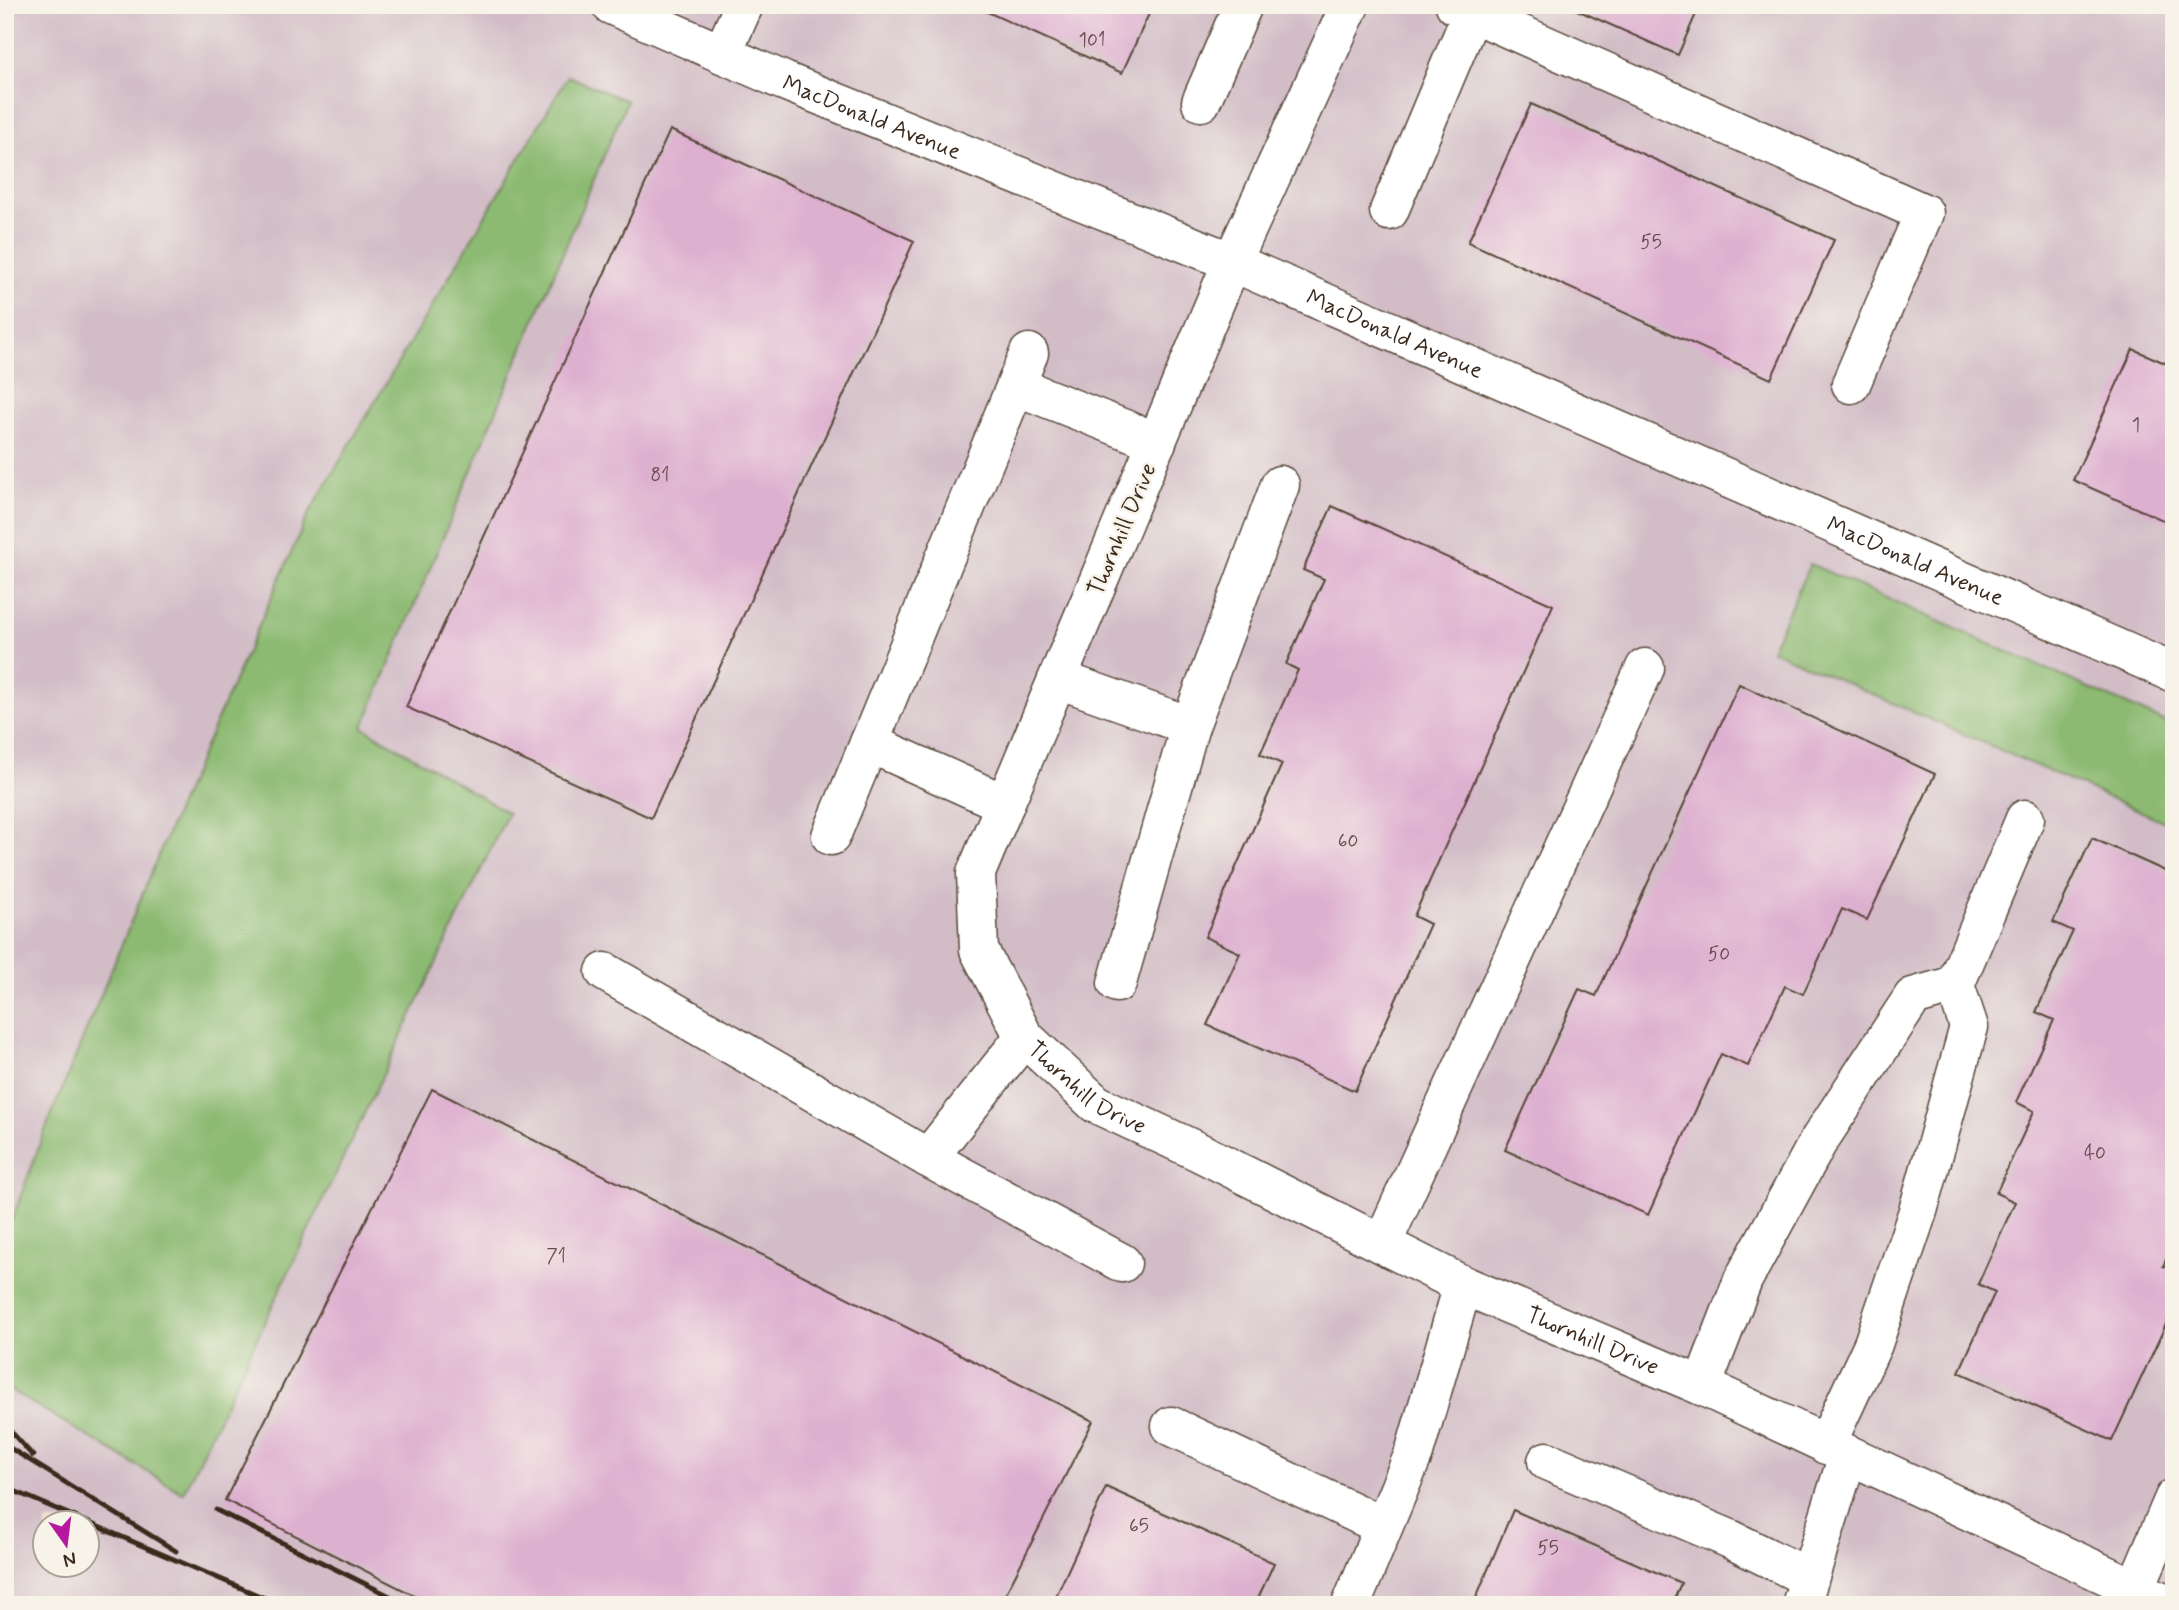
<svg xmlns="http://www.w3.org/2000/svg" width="2179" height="1610" viewBox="0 0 2179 1610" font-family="Mynerve,sans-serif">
  <rect width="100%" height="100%" fill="#f7f3e8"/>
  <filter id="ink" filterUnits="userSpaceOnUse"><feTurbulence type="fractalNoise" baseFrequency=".0143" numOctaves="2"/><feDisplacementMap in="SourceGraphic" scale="14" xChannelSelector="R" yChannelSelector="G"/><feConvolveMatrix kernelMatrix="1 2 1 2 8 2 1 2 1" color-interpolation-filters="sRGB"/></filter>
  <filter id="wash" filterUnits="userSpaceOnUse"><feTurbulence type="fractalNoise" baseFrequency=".00686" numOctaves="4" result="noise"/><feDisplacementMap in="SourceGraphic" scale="28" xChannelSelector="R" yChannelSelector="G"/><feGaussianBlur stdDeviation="1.57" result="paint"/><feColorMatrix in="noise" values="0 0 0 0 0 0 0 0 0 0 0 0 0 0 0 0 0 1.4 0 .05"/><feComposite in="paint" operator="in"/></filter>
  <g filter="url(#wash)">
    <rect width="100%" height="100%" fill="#f5e4cd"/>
    <path fill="#d2bdc7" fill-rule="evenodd" d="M 5,5 L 2174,5 L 2174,726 L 1810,564 L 1771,650 L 2174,826 L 2174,1605 L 5,1605 L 5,1387 L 183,1493 L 508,813 L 363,728 L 627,102 L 308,515 L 180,803 L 42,1138 L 5,1239 ZM 46,1522 L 88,1522 L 88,1564 L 46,1564 Z"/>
    <path fill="#8cba72" stroke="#647248" stroke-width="2" d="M 568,76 L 627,101 L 363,727 L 508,813 L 183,1493 L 5,1387 L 5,1239 L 42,1138 L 180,803 L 308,515 Z
      M 1810,564 L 2174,726 L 2174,826 L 1771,650 Z"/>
    <g id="blocks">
      <path fill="#deb0d0" d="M 972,5 L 1153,5 L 1122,73 Z
        M 1566,5 L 1700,5 L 1678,55 Z
        M 1531,104 L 1834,240 L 1771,379 L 1468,242 Z
        M 670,130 L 914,241 L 651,818 L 406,707 Z
        M 2133,349 L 2174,367 L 2174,525 L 2073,480 Z
        M 1332,506 L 1553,605 L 1414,916 L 1430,924 L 1355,1091 L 1207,1025 L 1240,953 L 1205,937 L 1282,764 L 1260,754 L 1298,670 L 1286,664 L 1324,579 L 1303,570 Z
        M 1739,684 L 1935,774 L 1867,920 L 1842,909 L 1803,994 L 1785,986 L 1748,1066 L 1721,1054 L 1648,1215 L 1505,1150 L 1579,989 L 1596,996 Z
        M 2092,838 L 2174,875 L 2174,1243 L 2163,1266 L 2174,1270 L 2174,1307 L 2112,1441 L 1959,1372 L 1995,1292 L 1978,1284 L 2015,1202 L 1996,1193 L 2034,1111 L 2016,1102 L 2054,1020 L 2036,1012 L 2073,931 L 2053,922 Z
        M 432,1089 L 1093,1421 L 1000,1605 L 433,1605 L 225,1500 Z
        M 1106,1487 L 1274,1563 L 1255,1605 L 1052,1605 Z
        M 1513,1510 L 1681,1583 L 1672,1605 L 1473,1605 Z"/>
    </g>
  </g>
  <g filter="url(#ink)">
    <use href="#blocks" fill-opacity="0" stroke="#574638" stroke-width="2"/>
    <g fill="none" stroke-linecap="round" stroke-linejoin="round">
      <g stroke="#574638" stroke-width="41">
        <g id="minor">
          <path id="s1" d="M 611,5 L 784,81 L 1232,262 L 2174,673"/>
          <path id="s2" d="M 1350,5 L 1232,262 L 976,873 L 979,950 L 1024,1037 L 1096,1104 L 1199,1152 L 1463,1285 L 1702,1386 L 2170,1605"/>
          <path d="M 1455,5 L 1924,213 L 1851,384"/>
          <path d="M 722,54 L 744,5"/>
          <path d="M 1201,102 L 1243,5"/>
          <path d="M 1389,211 L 1472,13"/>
          <path d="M 1016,386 L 1157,442"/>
          <path d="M 1058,679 L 1190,726"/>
          <path d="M 869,743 L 1005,804"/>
          <path d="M 831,836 L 1029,353"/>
          <path d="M 605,972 L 928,1158 L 1122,1263"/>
          <path d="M 1117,983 L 1190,726 L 1280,485"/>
          <path d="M 928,1158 L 1024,1037"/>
          <path d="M 1382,1244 L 1645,668"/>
          <path d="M 1702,1386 L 1743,1280 L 1818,1142 L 1913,997 L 1955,985"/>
          <path d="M 1171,1426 L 1383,1526"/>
          <path d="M 1826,1445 L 1873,1344 L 1918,1211 L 1969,1027 L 1955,985 L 2025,819"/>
          <path d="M 1547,1461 L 1730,1539 L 1809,1578"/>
          <path d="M 2135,1589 L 2174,1498"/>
          <path d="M 1351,1605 L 1414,1453 L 1463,1285"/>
          <path d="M 1801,1605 L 1848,1455"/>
        </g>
      </g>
      <use href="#minor" stroke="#fff" stroke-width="38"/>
      <path stroke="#3b2a1e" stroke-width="5" d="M 5,1425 L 33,1456
        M 5,1445 L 176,1551
        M 5,1487 L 281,1605
        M 216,1510 L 408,1605"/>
    </g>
  </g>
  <g text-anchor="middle" stroke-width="5" stroke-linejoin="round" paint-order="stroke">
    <g font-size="19" fill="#644c4a">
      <text x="1092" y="46">101</text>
      <text x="1651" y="248">55</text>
      <text x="2136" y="431">1</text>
      <text x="660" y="481">81</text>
      <text x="1348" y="847">60</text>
      <text x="1719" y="960">50</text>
      <text x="2095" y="1159">40</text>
      <text x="556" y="1262">71</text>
      <text x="1139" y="1532">65</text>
      <text x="1548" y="1554">55</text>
    </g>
    <g font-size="23" fill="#3b2a1e" stroke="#f7f3e8">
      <text dy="8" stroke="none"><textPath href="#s1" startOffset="284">MacDonald Avenue</textPath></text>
      <text dy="8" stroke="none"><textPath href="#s1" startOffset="850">MacDonald Avenue</textPath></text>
      <text transform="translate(1121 529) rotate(-67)" y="8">Thornhill Drive</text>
      <text dy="8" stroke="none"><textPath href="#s1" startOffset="1418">MacDonald Avenue</textPath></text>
      <text dy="8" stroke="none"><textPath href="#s2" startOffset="1202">Thornhill Drive</textPath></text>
      <text dy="8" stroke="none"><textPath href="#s2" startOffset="1769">Thornhill Drive</textPath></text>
    </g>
  </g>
  <rect width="2179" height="1610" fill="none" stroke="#f7f3e8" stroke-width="28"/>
  <g transform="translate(66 1544) rotate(166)"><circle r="33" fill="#f7f3e8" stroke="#aca397" stroke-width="2"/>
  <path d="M0-5L12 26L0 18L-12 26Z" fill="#b5179e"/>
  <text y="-10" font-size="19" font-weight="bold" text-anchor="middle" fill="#3b2a1e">N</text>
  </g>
</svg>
